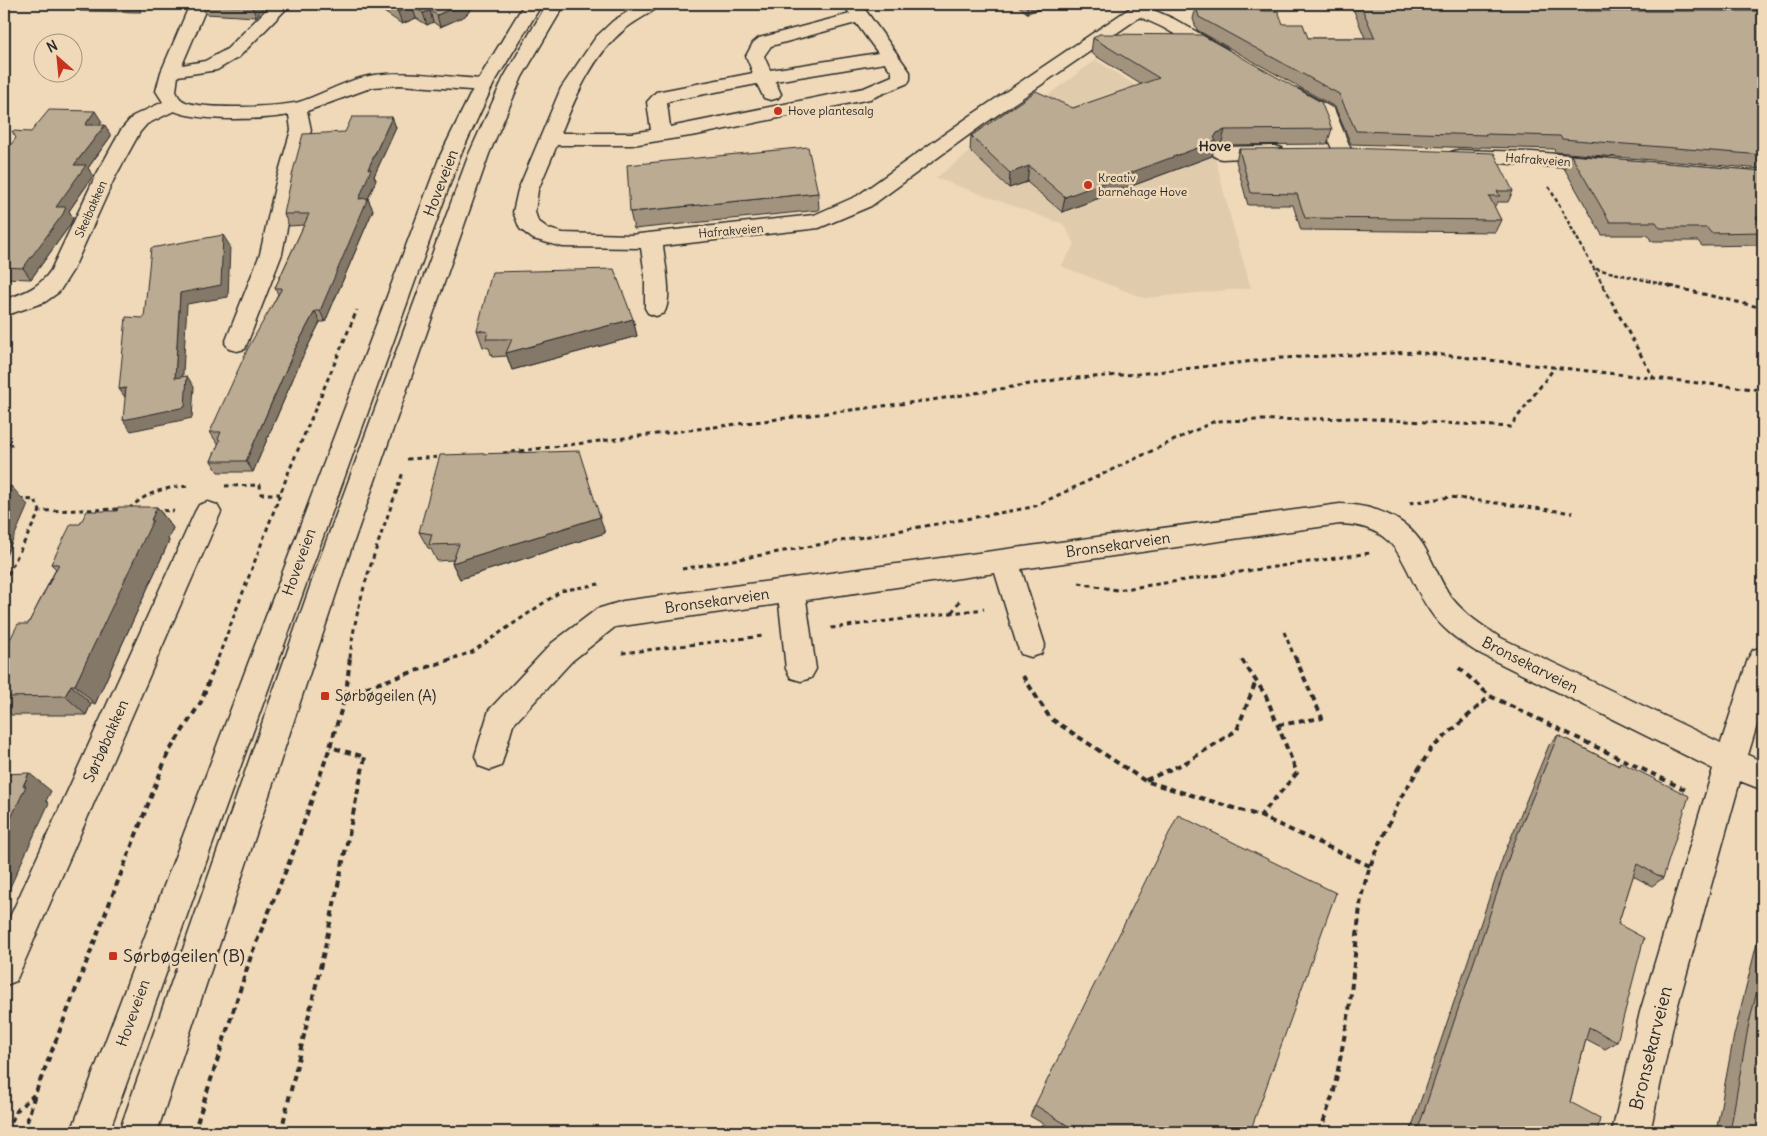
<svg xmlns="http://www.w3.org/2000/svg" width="1767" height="1136" viewBox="0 0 1767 1136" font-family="Delius,sans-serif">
  <rect width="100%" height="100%" fill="#efd9b8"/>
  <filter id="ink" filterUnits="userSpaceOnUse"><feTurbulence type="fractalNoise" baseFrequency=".02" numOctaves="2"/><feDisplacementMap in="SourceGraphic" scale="10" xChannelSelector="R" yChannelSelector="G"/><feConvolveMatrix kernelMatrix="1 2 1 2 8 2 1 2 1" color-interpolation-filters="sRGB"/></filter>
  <g filter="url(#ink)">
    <path fill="#e0cbad" d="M 1096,60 L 1209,133 L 1229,212 L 1251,288 L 1144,298 L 1061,266 L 1075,244 L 1063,224 L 936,178 L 979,145 Z"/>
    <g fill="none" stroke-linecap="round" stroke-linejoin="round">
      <g stroke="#2b2b2b" stroke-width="3">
        <path id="minor" d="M 190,4 L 208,4 L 182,65 L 205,61 L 227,49 L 272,4 L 291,4 L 239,57 L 217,70 L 178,76 L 176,91 C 177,94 179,98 182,100 C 196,111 280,107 299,102 C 324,94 347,79 374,75 C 410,70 448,78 484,79 L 491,81 L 493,85 L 491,89 L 484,91 L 400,85 L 373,87 L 307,111 L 311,130 L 296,182 L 282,254 L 245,349 L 237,351 L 229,349 L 225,343 L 260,254 L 276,182 L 291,130 L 289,115 C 262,120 199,122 174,111 L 147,124 L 140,132 L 114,179 L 73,270 L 59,292 L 45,302 L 4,316 L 4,300 C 24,293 39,288 51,270 L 94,179 L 121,130 L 133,116 L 163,102 L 156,91 L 161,72 Z
          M 640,4 L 660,4 L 657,8 C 647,15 635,21 625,29 C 593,55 576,96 561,133 L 632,133 L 651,130 L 647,102 L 656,92 L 753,73 L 746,56 L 753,43 L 759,38 L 850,14 L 843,4 L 861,4 L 910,72 L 910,79 L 908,83 L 870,99 L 697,135 L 632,145 L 557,145 L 538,190 L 535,212 L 538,221 L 549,229 L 563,233 L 630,235 L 814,215 L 857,196 L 970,116 L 1136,4 L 1156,4 L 1151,9 L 1174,19 L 1227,49 L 1230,53 L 1227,57 L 1221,59 L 1215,57 L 1162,27 L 1140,17 L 984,124 L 871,206 L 819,228 L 663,246 C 665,263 673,299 664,313 L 656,316 L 648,313 L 645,308 L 645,276 L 641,248 L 563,247 L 533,239 L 520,229 L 513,212 L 518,190 L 561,88 L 596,37 L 613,21 ZM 856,23 L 878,53 L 770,70 L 764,56 L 771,46 ZM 885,63 L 892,72 L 892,76 L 864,88 L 670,127 L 667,103 L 669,101 L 757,84 L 764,98 L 771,100 L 778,98 L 781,94 L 775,81 Z
          M 1293,88 L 1300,90 L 1334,109 L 1352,152 L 1349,156 L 1342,158 L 1335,156 L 1318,116 L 1286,98 L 1283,94 L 1286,90 Z
          M 1275,146 L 1282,148 L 1285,152 L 1282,156 L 1222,159 L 1215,157 L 1212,153 L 1215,149 L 1222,147 Z
          M 1458,150 L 1533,152 L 1605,158 L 1612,160 L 1615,164 L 1612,168 L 1605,170 L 1451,160 L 1448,156 L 1451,152 Z
          M 208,502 L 217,505 L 221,512 L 16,981 L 4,986 L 4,930 L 195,512 L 199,505 Z
          M 1340,504 C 1375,505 1409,518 1426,550 C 1435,566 1441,583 1451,597 C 1465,615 1483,626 1501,638 L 1721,743 L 1748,659 L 1753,650 L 1763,647 L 1763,705 L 1748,755 L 1763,762 L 1763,790 L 1740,781 L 1676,1012 L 1650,1132 L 1612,1132 L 1640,1012 L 1713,769 L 1475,651 C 1458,640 1441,628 1430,611 C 1401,569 1403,526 1340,524 L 1021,569 L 1045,645 L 1041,654 L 1031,657 L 1021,654 L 1017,645 L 995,573 L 806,600 L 816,669 L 811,678 L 801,681 L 791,678 L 786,669 L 779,604 L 615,627 L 572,661 L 513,725 L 501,766 L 490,770 L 479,766 L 475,756 L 489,710 L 552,643 L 597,609 L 623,601 Z"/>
      </g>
      <g stroke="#2b2b2b" stroke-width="3">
        <path id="major" d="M 524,4 L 542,4 L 493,85 L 460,156 L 109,1132 L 71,1132 L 440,156 L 475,85 Z
          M 547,4 L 565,4 L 522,77 L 489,154 L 347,561 L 157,1132 L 119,1132 L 319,561 L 469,154 L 504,77 Z"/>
      </g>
      <path stroke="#2b2b2b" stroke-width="2.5" stroke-dasharray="4 2.5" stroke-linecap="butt" d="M 1549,187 L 1604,287
        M 1596,269 L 1675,287"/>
      <path stroke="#2b2b2b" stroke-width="3" stroke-dasharray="4.5 4" stroke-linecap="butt" d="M 1603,286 L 1654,379
        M 1669,286 L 1763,308
        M 4,411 L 4,421
        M 4,435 L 11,445 L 4,454
        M 503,453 L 932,400 L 1061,379 L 1138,374 L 1282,358 L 1415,352 L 1763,390
        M 407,459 L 442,457
        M 225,486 L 260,485 L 261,494 L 280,494
        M 19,499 L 35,500 L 40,511
        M 1410,503 L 1450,497 L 1573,513
        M 129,509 C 148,491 166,487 191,486
        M 155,510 L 174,511
        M 682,569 L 1033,507 L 1215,421 L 1356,418 L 1510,427 L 1555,367
        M 4,582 L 40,511 L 122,509
        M 1079,583 L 1117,590 L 1370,553
        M 952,612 L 961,599
        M 831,628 L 984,609
        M 1284,632 L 1295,658
        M 622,653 L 763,636
        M 218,658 L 289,471 L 357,310
        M 350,658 C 356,594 383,532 403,472
        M 454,658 L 472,652 L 561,591 L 599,584"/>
      <path stroke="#2b2b2b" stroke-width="4" stroke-dasharray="6 4.5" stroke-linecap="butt" d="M 1242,660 L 1266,696 L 1297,773 L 1260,816
        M 1459,668 L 1490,696 L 1686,790
        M 1023,676 L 1050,718 L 1145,781 L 1260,816 L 1370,866
        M 346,694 L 458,657
        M 1278,725 L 1322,718 L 1295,657
        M 1146,780 L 1185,763 L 1237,730 L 1256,681
        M 7,1132 L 16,1111 L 34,1095
        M 24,1132 L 35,1094 L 168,753 L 201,702 L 218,657
        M 194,1132 L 252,953 L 295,848 L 330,747 L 346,694 L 350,657
        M 281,1132 L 325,947 L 365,757 L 330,747
        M 1320,1132 L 1334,1091 L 1349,1012 L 1361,897 L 1370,866 L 1400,799 L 1431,749 L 1490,696"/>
      <use href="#minor" fill="#efd9b8" fill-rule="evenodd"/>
      <use href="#major" fill="#efd9b8" fill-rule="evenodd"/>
    </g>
    <path fill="#a2937e" stroke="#2b2b2b" d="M 75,4 L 137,4 L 141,12 L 80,11 Z
      M 201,4 L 266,4 L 256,17 L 206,14 Z
      M 372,4 L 476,4 L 465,16 L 440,27 L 433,22 L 427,25 L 416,18 L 402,24 Z
      M 1016,4 L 1058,4 L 1027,13 Z
      M 1356,4 L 1405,4 L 1406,6 L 1436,9 L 1631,12 L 1763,11 L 1763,170 L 1763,169 L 1555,152 L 1554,149 L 1481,147 L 1480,148 L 1351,144 L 1335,107 L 1197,30 L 1193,19 L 1196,7 L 1259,11 L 1308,38 L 1365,38 L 1354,11 Z
      M 1093,38 L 1332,129 L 1327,144 L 1221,145 L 1214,148 L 1212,156 L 1062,212 L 1027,182 L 1009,188 L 970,151 L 971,136 L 1073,108 L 1142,85 L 1091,53 Z
      M 392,117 L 396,128 L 374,176 L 376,180 L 368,199 L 373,210 L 325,322 L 320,322 L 301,360 L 253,472 L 218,472 L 211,461 L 219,443 L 217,443 L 210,432 L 278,294 L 275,288 L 304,225 L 289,226 L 284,214 L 345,132 Z
      M 102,122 L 99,125 L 111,136 L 88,168 L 93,176 L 69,211 L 73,218 L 70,225 L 31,279 L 4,278 L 4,153 L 31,132 Z
      M 1239,149 L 1513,191 L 1508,202 L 1497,202 L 1494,208 L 1501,220 L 1495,232 L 1301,230 L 1293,205 L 1248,205 L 1236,161 Z
      M 1571,155 L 1763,171 L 1763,237 L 1758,245 L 1702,246 L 1698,241 L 1651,241 L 1648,235 L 1602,235 L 1564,168 Z
      M 818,193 L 819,210 L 634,229 L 630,212 Z
      M 633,319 L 637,336 L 512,370 L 507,356 L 492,357 L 489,348 L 483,347 L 477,330 Z
      M 157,507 L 173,528 L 168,539 L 169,541 L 95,704 L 91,704 L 86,715 L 11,715 L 4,709 L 4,651 L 28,624 L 56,569 L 51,564 L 80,524 L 117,511 Z
      M 419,532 L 605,533 L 460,579 L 452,563 L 453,560 L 437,561 L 431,549 L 428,548 Z
      M 1558,735 L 1617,765 L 1620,762 L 1663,878 L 1652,886 L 1633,876 L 1618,924 L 1617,1042 L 1605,1049 L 1586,1039 L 1570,1102 L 1597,1132 L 1410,1132 L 1503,857 L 1549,745 Z
      M 1763,919 L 1763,1132 L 1716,1132 L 1734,1035 Z
      M 1035,1105 L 1250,1132 L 1057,1132 L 1030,1116 Z"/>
    <path fill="#847867" stroke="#2b2b2b" d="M 254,4 L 266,4 L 256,17 L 252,7 Z
      M 462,4 L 476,4 L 465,16 L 440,27 L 437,15 Z
      M 1027,4 L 1058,4 L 1027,13 Z
      M 412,6 L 416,18 L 402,24 L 398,12 Z
      M 430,11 L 433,22 L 427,25 L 423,13 Z
      M 95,111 L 102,122 L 91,136 L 85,125 Z
      M 392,117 L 396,128 L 374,176 L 376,180 L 368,199 L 373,210 L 325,322 L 320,311 L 359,199 L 368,169 Z
      M 105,125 L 111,136 L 88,168 L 93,176 L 69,211 L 73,218 L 70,225 L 31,279 L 23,268 L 56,207 L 74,165 Z
      M 1225,130 L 1221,145 L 1214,148 L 1212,156 L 1062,212 L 1065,197 L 1217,133 Z
      M 4,138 L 6,142 L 4,144 Z
      M 1029,166 L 1027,182 L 1009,188 L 1010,173 Z
      M 223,235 L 230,246 L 228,297 L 187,304 L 182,390 L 175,378 L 180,293 Z
      M 315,311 L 320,322 L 301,360 L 253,472 L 246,461 L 295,349 Z
      M 633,319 L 637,336 L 512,370 L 506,353 Z
      M 187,376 L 194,387 L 192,418 L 131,431 L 123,420 Z
      M 126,388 L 127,400 L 119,389 Z
      M 11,486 L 28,505 L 4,560 L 4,502 Z
      M 157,507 L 173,528 L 168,539 L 169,541 L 95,704 L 75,685 Z
      M 600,517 L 605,533 L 460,579 L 452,563 Z
      M 71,685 L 91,704 L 86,715 L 65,696 Z
      M 29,773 L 51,791 L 46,801 L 49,803 L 4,900 L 4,833 Z"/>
    <path fill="#bcab93" stroke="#2b2b2b" d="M 201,4 L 254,4 L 252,7 Z
      M 386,4 L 462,4 L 437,15 L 430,11 L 423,13 L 412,6 L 398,12 Z
      M 1204,4 L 1257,4 L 1259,11 L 1278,11 L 1283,24 L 1303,24 L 1308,38 L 1375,38 L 1360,4 L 1405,4 L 1406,6 L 1427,6 L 1436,9 L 1444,6 L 1581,7 L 1584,11 L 1763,11 L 1763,155 L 1562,139 L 1560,136 L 1485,134 L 1486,135 L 1356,131 L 1339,94 L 1199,17 L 1196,7 Z
      M 1099,34 L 1202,35 L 1321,102 L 1332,129 L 1225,130 L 1217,133 L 1214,138 L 1216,141 L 1065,197 L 1029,166 L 1010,173 L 971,136 L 1036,91 L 1073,108 L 1159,78 L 1093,38 Z
      M 49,110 L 95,111 L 85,125 L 105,125 L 74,165 L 86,165 L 56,207 L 66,207 L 63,214 L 23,268 L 4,267 L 4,153 L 5,152 L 16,138 L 12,131 L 31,132 Z
      M 352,117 L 392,117 L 368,169 L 371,169 L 359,199 L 368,198 L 320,311 L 315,311 L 295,349 L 246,461 L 211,461 L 220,440 L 218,439 L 221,432 L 210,432 L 248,348 L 282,288 L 275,288 L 309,214 L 284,214 L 293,171 L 303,134 L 345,132 Z
      M 808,147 L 818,193 L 630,212 L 627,165 Z
      M 1346,148 L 1494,153 L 1513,191 L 1497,191 L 1500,196 L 1489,196 L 1501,220 L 1305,218 L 1297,194 L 1251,193 L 1239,149 Z
      M 1571,155 L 1763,171 L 1763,217 L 1756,217 L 1763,227 L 1763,232 L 1711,233 L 1707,228 L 1660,228 L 1656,222 L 1610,222 Z
      M 223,235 L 221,285 L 180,293 L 175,378 L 187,376 L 185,407 L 123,420 L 126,388 L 119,389 L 126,317 L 144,318 L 151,248 Z
      M 614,269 L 633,319 L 506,353 L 512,339 L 486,339 L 488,332 L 477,330 L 492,272 Z
      M 579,451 L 600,517 L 452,563 L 459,544 L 429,545 L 432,534 L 419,532 L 440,455 Z
      M 11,486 L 4,502 L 4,487 Z
      M 118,507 L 157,507 L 151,520 L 153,520 L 75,685 L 71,685 L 65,696 L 4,697 L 4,669 L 7,662 L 4,662 L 4,651 L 18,624 L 28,624 L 59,564 L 51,564 L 71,524 L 80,524 L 87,511 L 117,511 Z
      M 1558,735 L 1619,766 L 1620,762 L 1689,796 L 1663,878 L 1637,864 L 1618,924 L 1644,938 L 1617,1042 L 1589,1027 L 1570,1102 L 1600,1118 L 1597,1132 L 1417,1132 L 1512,848 Z
      M 29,773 L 23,786 L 26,786 L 4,833 L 4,774 Z
      M 1178,815 L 1336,893 L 1250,1132 L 1078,1132 L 1035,1105 Z
      M 1763,966 L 1763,1132 L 1730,1132 L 1748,1028 Z"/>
  </g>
  <g fill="#c8321e" stroke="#efd9b8" stroke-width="2">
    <circle cx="778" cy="111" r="5"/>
    <circle cx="1088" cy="185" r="5"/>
    <rect x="320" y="691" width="10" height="10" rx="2.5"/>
    <rect x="108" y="951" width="10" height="10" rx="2.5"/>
  </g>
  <g text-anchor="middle" stroke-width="5" stroke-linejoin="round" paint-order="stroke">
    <g font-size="12" fill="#2b2b2b" stroke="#efd9b8" text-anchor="start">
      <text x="788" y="115">Hove plantesalg</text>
      <text x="1098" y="182">Kreativ<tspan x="1098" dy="14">barnehage Hove</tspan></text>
    </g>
    <g font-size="12" fill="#2b2b2b" stroke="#efd9b8">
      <text transform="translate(1538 160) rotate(4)" y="4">Hafrakveien</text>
      <text transform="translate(91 209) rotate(-66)" y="4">Skeibakken</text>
      <text transform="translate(731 231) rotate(-5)" y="4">Hafrakveien</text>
    </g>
    <g font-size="14" font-weight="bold" fill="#2b2b2b" stroke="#efd9b8">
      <text x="1215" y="151">Hove</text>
    </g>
    <g font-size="15" fill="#2b2b2b" stroke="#efd9b8">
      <text transform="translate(441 183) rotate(-69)" y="5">Hoveveien</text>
      <text transform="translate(1118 545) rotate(-8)" y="5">Bronsekarveien</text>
      <text transform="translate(299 562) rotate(-70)" y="5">Hoveveien</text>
      <text transform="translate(717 601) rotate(-8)" y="5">Bronsekarveien</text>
      <text transform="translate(1530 665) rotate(27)" y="5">Bronsekarveien</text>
      <text transform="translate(106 741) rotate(-66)" y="5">Sørbøbakken</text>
      <text transform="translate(133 1013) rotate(-70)" y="5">Hoveveien</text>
    </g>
    <g font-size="15" fill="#2b2b2b" stroke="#efd9b8" text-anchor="start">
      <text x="335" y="701">Sørbøgeilen (A)</text>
    </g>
    <g font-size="18" fill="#2b2b2b" stroke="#efd9b8" text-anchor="start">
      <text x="123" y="962">Sørbøgeilen (B)</text>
    </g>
    <g font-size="18" fill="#2b2b2b" stroke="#efd9b8">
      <text transform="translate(1651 1048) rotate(-76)" y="6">Bronsekarveien</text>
    </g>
  </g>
  <rect width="1767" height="1136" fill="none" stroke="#efd9b8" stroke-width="20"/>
  <rect x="10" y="10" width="1747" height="1116" fill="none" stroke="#2b2b2b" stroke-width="2" filter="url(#ink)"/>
  <g transform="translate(58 58) rotate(333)"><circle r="24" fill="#efd9b8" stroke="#a19380"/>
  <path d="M0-4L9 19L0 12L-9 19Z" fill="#c8321e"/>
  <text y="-8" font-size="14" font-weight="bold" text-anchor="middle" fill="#2b2b2b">N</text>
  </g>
</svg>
